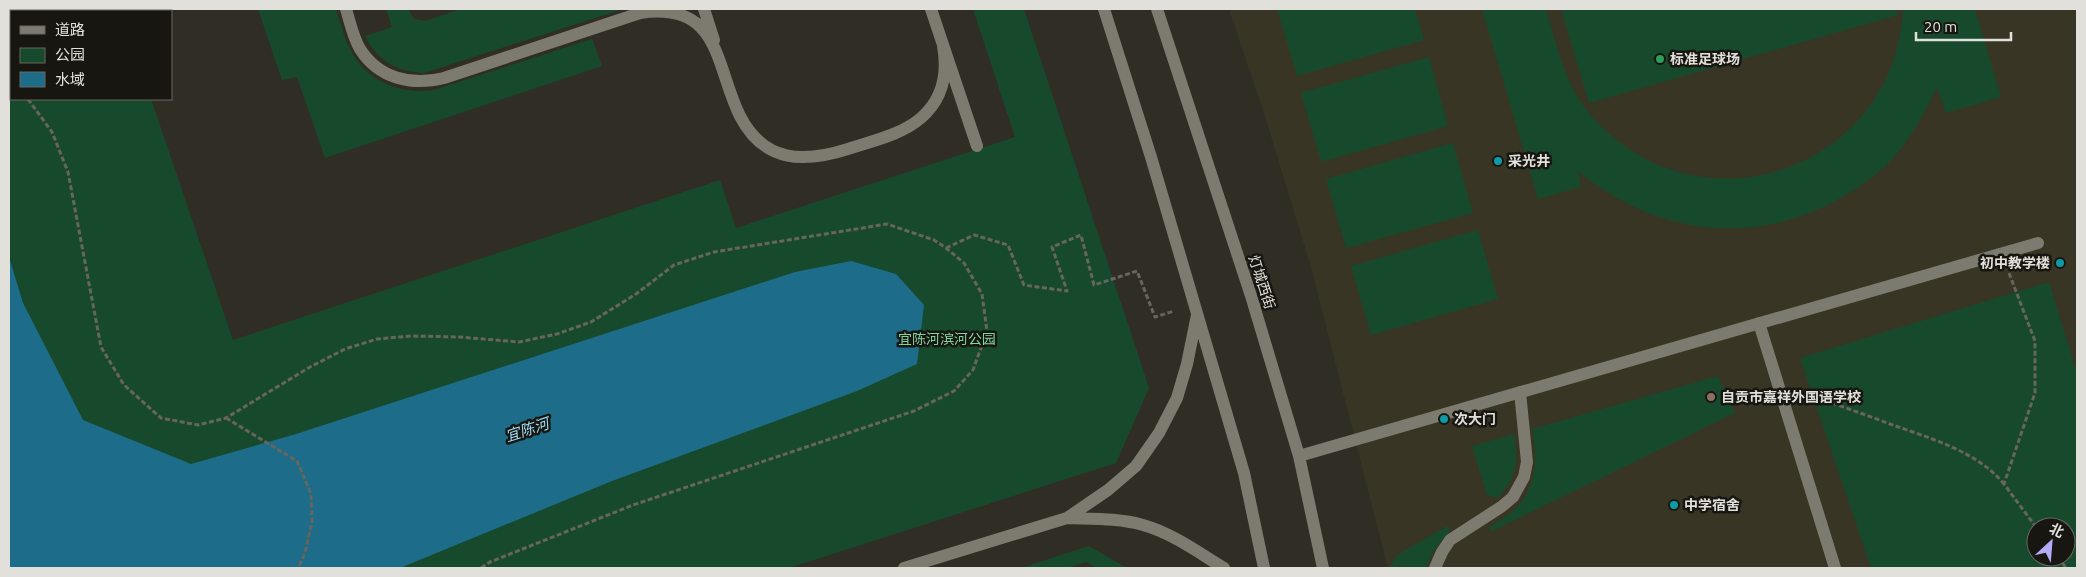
<svg xmlns="http://www.w3.org/2000/svg" width="2086" height="577" viewBox="0 0 2086 577" font-family="Ubuntu,'Noto Sans SC',sans-serif">
  <rect width="100%" height="100%" fill="#302e24"/>
  <path fill="#393525" fill-rule="evenodd" d="M 1229,9 L 2077,9 L 2077,568 L 1388,568 L 1311,267 L 1264,113 ZM 2036,527 L 2066,527 L 2066,557 L 2036,557 Z"/>
  <path fill="#174a2c" fill-rule="evenodd" d="M 9,9 L 121,9 L 122,11 L 11,11 L 11,99 L 151,99 L 233,340 L 720,180 L 736,228 L 1015,137 L 973,9 L 1024,9 L 1149,388 L 1116,463 L 789,568 L 9,568 Z
    M 258,9 L 336,9 C 341,24 345,42 354,56 C 371,83 403,95 434,90 L 592,39 L 602,66 L 325,158 L 297,77 L 282,80 Z
    M 386,9 L 408,9 L 414,19 L 425,21 L 461,9 L 623,9 L 424,73 C 397,72 377,60 365,36 L 392,27 Z
    M 1277,9 L 1415,9 L 1424,40 L 1297,76 Z
    M 1482,9 L 1546,9 C 1557,48 1566,88 1594,119 C 1702,237 1895,169 1903,9 L 1975,9 L 2001,97 L 1946,113 L 1937,87 C 1926,111 1913,134 1896,155 C 1881,172 1862,186 1842,197 C 1755,248 1655,235 1578,171 L 1581,187 L 1538,199 Z
    M 1561,9 L 1896,9 L 1898,15 L 1589,103 Z
    M 1429,57 L 1448,126 L 1321,162 L 1301,93 Z
    M 1453,143 L 1473,213 L 1346,248 L 1326,179 Z
    M 1478,230 L 1498,299 L 1371,335 L 1351,266 Z
    M 2049,282 L 2077,373 L 2077,568 L 1871,568 L 1800,358 ZM 2036,527 L 2066,527 L 2066,557 L 2036,557 Z
    M 1718,376 L 1735,413 L 1492,531 L 1489,528 C 1497,522 1508,516 1515,509 C 1537,488 1538,457 1532,429 Z
    M 1514,434 C 1519,461 1517,477 1498,498 L 1487,495 L 1472,446 Z
    M 1447,526 L 1451,529 L 1432,553 L 1426,568 L 1389,568 L 1397,555 Z
    M 1089,546 L 1127,568 L 1098,568 L 1086,562 L 1067,568 L 1021,568 Z"/>
  <path fill="#1d6d8a" d="M 9,257 L 23,303 L 83,420 L 191,464 L 296,434 L 795,272 L 851,261 L 896,274 L 924,305 L 917,364 L 857,391 L 612,481 L 400,568 L 9,568 Z"/>
  <g fill="none" stroke-linecap="round" stroke-linejoin="round">
    <path stroke="#67655c" stroke-width="3" stroke-dasharray="5 2.5" stroke-linecap="butt" d="M 9,70 L 11,74
      M 28,99 L 52,132 L 68,172 L 101,347 L 124,385 L 161,418 L 198,425 L 226,418 L 310,367 L 345,349 L 377,339 L 411,336 L 459,337 L 519,342 L 557,334 L 591,322 L 636,294 L 674,265 L 714,252 L 887,224 L 934,240 L 946,248 L 964,263 L 982,294 L 987,331 L 973,370 L 954,391 L 914,411 L 633,505 L 490,562 L 481,568
      M 946,248 L 974,235 L 1008,245 L 1024,285 L 1067,291 L 1052,247 L 1081,235 L 1094,285 L 1137,271 L 1155,317 L 1174,311
      M 2009,273 L 2035,341 L 2035,393 L 2004,484 L 2036,527
      M 1804,393 C 1832,403 1861,413 1890,424 C 1929,438 1977,451 2004,484
      M 226,418 L 297,461 L 311,494 L 312,522 L 305,553 L 298,568
      M 2058,557 L 2066,568"/>
    <path stroke="#7d7b6f" stroke-width="12" d="M 346,9 C 350,22 353,37 360,49 C 379,79 412,86 444,78 L 640,13 C 721,1 715,66 740,116 C 764,163 804,163 848,149 C 872,141 901,135 921,118 C 943,99 948,74 943,46
      M 704,9 L 714,40
      M 931,9 L 977,146
      M 1104,9 L 1151,157 L 1244,473 L 1264,568
      M 1157,9 L 1252,299 L 1299,456 L 1323,568
      M 1759,323 L 1835,568
      M 1299,456 L 2038,243
      M 1067,518 C 1092,519 1118,518 1143,525 C 1172,533 1199,553 1224,568
      M 904,568 L 1067,518 L 1108,490 L 1136,466 L 1159,433 L 1177,398 L 1187,364 L 1197,315
      M 1435,568 L 1442,552 L 1450,540 L 1501,507 L 1513,497 L 1524,477 L 1527,462 L 1520,392"/>
  </g>
  <circle fill="#2e9e5b" stroke="#171611" stroke-width="2" cx="1660" cy="59" r="5"/>
  <g fill="#0f9aa8" stroke="#171611" stroke-width="2">
    <circle cx="1498" cy="161" r="5"/>
    <circle cx="2060" cy="263" r="5"/>
    <circle cx="1444" cy="419" r="5"/>
    <circle cx="1674" cy="505" r="5"/>
  </g>
  <circle fill="#8d6e63" stroke="#171611" stroke-width="2" cx="1711" cy="397" r="5"/>
  <g text-anchor="middle" stroke-width="5" stroke-linejoin="round" paint-order="stroke">
    <g font-size="14" font-weight="bold" fill="#e1e0da" stroke="#171611" text-anchor="start">
      <text x="1670" y="64">标准足球场</text>
      <text x="1508" y="166">采光井</text>
      <text x="2050" y="268" text-anchor="end">初中教学楼</text>
      <text x="1721" y="402">自贡市嘉祥外国语学校</text>
      <text x="1454" y="424">次大门</text>
      <text x="1684" y="510">中学宿舍</text>
    </g>
    <g font-size="14" fill="#e1e0da" stroke="#171611">
      <text transform="translate(1262 282) rotate(72)" y="5">灯城西街</text>
    </g>
    <g font-size="14" fill="#7fd69d" stroke="#171611">
      <text x="947" y="344">宜陈河滨河公园</text>
    </g>
    <g font-size="15" font-style="italic" fill="#a0daf5" stroke="#171611">
      <text transform="translate(527 430) rotate(-18)" y="5">宜陈河</text>
    </g>
  </g>
  <rect width="2086" height="577" fill="none" stroke="#e1e0da" stroke-width="20"/>
  <rect x="10" y="10" width="162" height="90" fill="#171611" stroke="#686761"/>
  <rect x="20" y="26" width="25" height="8" fill="#7d7b6f" stroke="#686761"/>
  <text x="55" y="35" font-size="15" fill="#e1e0da">道路</text>
  <rect x="20" y="48" width="25" height="15" fill="#174a2c" stroke="#686761"/>
  <text x="55" y="60" font-size="15" fill="#e1e0da">公园</text>
  <rect x="20" y="72" width="25" height="15" fill="#1d6d8a" stroke="#686761"/>
  <text x="55" y="85" font-size="15" fill="#e1e0da">水域</text>
  <g transform="translate(2051 542) rotate(26)"><circle r="24" fill="#171611" stroke="#686761"/>
  <path d="M0-4L9 19L0 12L-9 19Z" fill="#b5acf8"/>
  <text y="-8" font-size="14" font-weight="bold" text-anchor="middle" fill="#e1e0da">北</text>
  </g>
  <path d="M1916 32v8h95v-8" fill="none" stroke="#e1e0da" stroke-width="2.5"/>
  <text x="1924" y="32" font-size="15" fill="#e1e0da" stroke="#171611" stroke-width="4" paint-order="stroke">20 m</text>
</svg>
